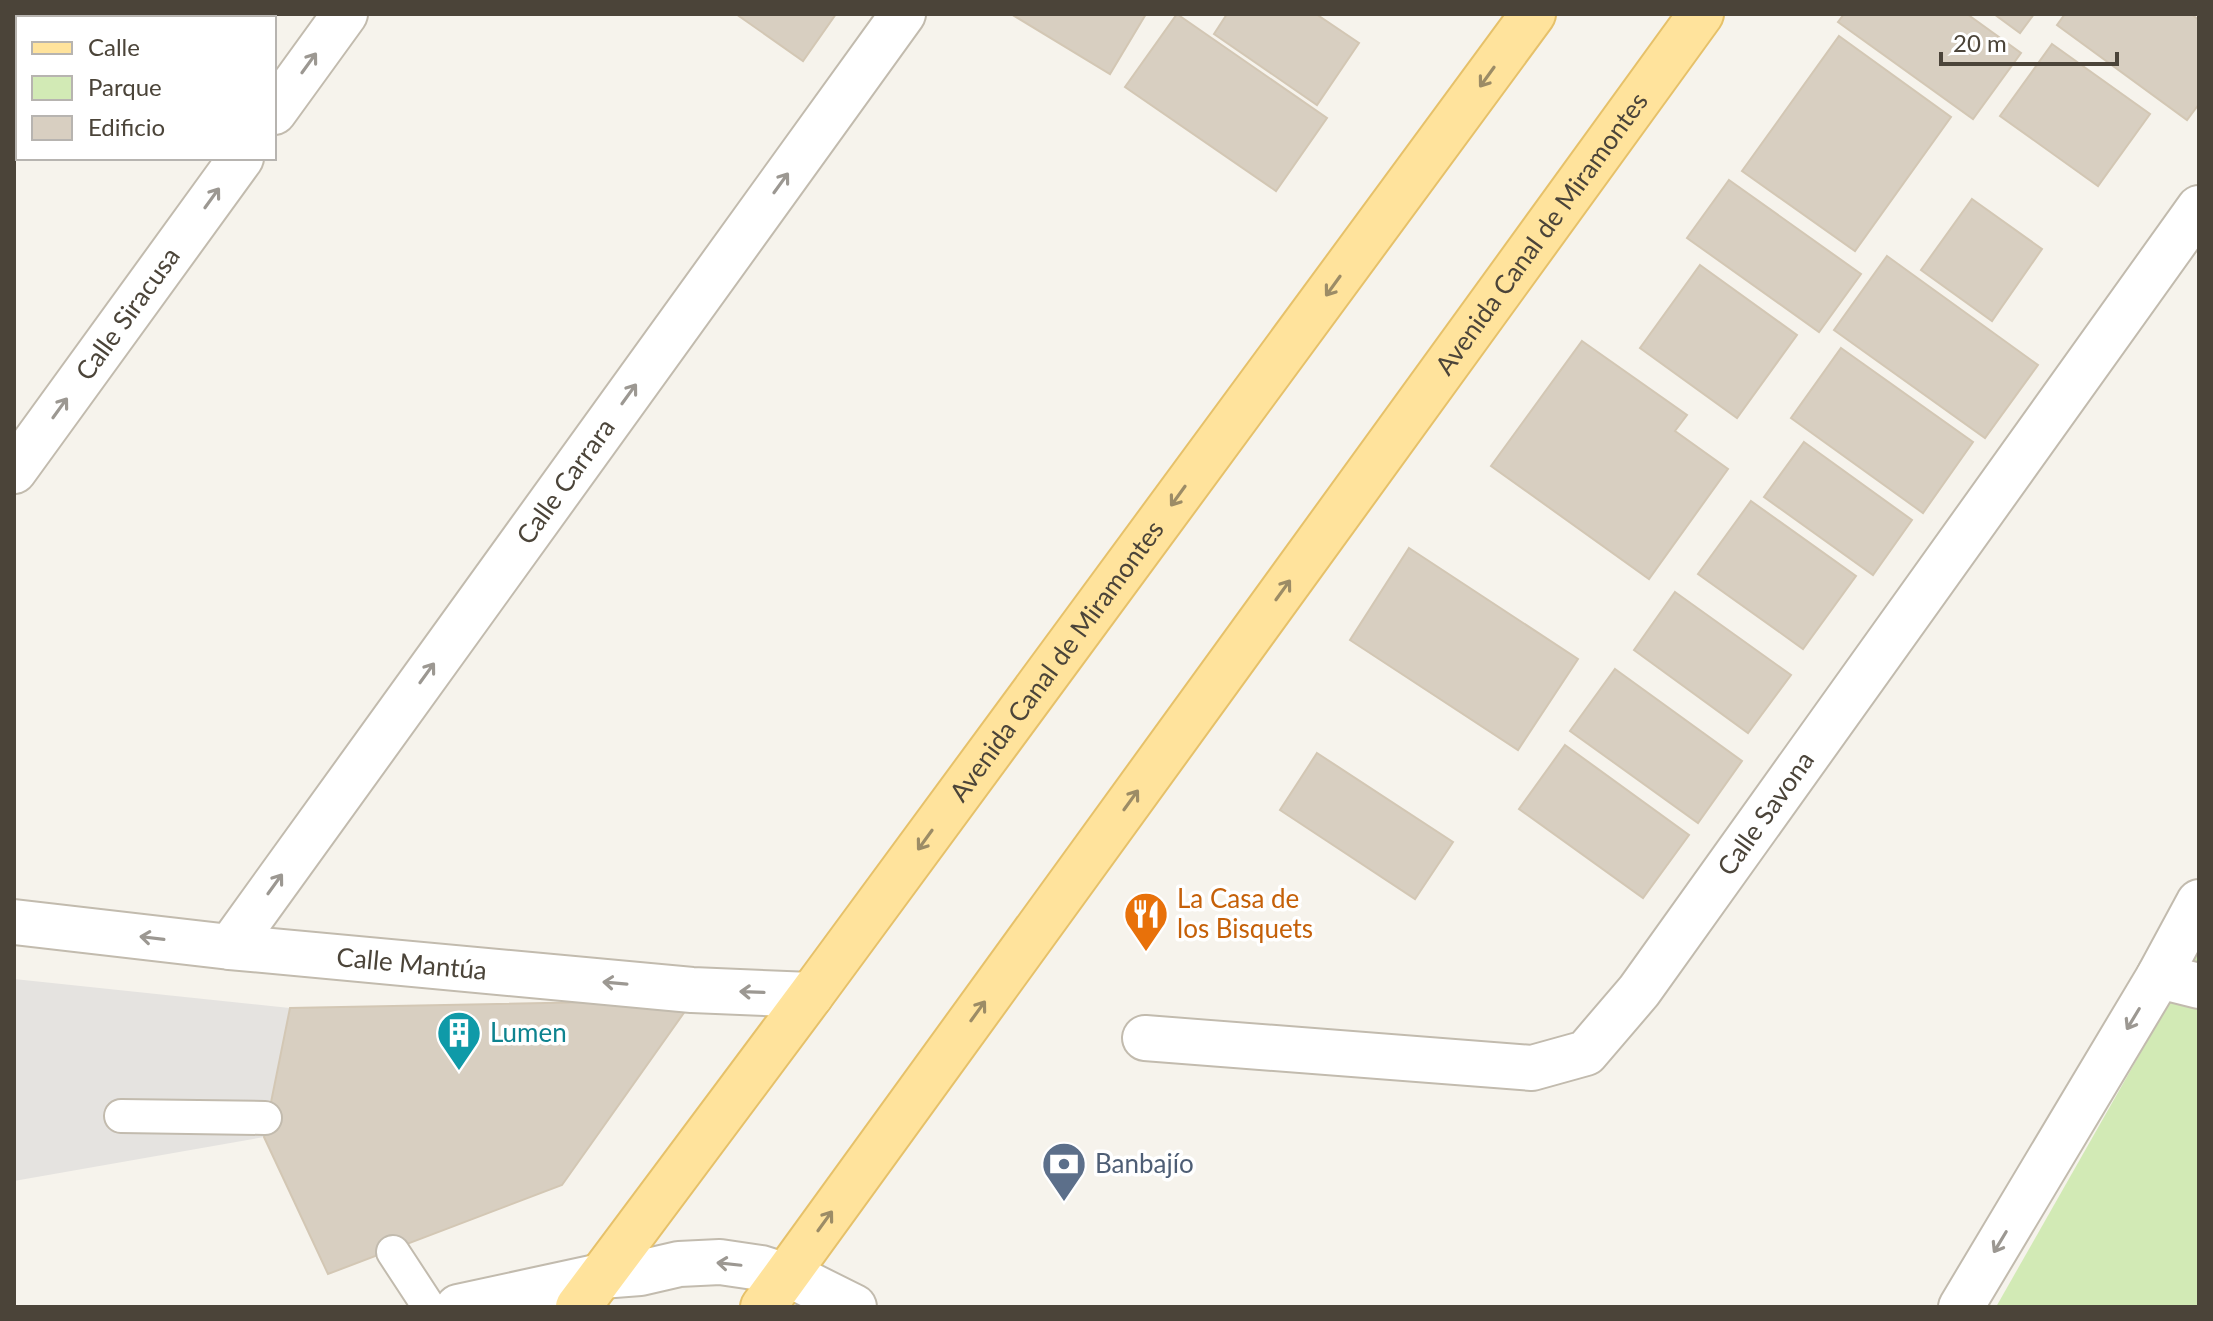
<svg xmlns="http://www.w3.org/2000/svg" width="2213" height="1321" viewBox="0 0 2213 1321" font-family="Lato,sans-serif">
  <rect width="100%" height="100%" fill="#f6f3ec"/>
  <path fill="#d2eab5" d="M 2199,950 L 2199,1307 L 1996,1307 Z"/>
  <path fill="#e5e3e0" d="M 14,979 L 290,1008 L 264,1137 L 14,1181 Z"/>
  <path fill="#d8cfc1" stroke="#d3c7b4" stroke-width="2" d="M 736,14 L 836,14 L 803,61 Z
    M 1011,14 L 1146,14 L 1110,74 Z
    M 1177,14 L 1327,118 L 1276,191 L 1125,87 Z
    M 1227,14 L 1316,14 L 1359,43 L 1317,105 L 1214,34 Z
    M 1844,14 L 1967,14 L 2021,53 L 1973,119 L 1838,22 Z
    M 1994,14 L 2034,14 L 2020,33 Z
    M 2065,14 L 2191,14 L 2199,20 L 2199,104 L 2187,120 L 2057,25 Z
    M 1839,36 L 1951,117 L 1855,251 L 1742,171 Z
    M 2052,44 L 2150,114 L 2098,186 L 2000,116 Z
    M 1729,180 L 1861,274 L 1819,332 L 1687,238 Z
    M 1972,199 L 2042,249 L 1992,321 L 1921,270 Z
    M 1887,256 L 2038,365 L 1985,438 L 1834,330 Z
    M 1700,265 L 1797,335 L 1737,418 L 1640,348 Z
    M 1582,341 L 1687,415 L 1675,431 L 1728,469 L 1649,579 L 1491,466 Z
    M 1841,348 L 1973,442 L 1923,513 L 1791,418 Z
    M 1804,442 L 1912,520 L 1873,575 L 1764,497 Z
    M 1751,501 L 1856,576 L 1803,649 L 1698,574 Z
    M 1409,548 L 1578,659 L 1518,750 L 1350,640 Z
    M 1675,592 L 1791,675 L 1748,733 L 1634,650 Z
    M 1615,669 L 1742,761 L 1698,823 L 1570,731 Z
    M 1565,745 L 1689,835 L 1643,898 L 1519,809 Z
    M 1317,753 L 1453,842 L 1415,899 L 1280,810 Z
    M 693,1000 L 562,1185 L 328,1274 L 264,1137 L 290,1008 Z"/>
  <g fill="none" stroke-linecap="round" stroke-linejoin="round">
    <g stroke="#c2bbae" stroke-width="36">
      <path id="service" d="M 121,1116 L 265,1118
        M 393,1252 L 429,1307"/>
    </g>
    <g stroke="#c2bbae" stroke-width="48">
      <g id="minor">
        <path d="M 274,112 L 345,14"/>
        <path id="s1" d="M 14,471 L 241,158"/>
        <path id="s2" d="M 14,922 L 230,947 L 692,990 L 811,995"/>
        <path id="s3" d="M 230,947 L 903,14"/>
        <path d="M 2159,976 L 2199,986"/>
        <path id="s4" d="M 1145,1038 L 1532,1068 L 1586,1053 L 1639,991 L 2199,208"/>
        <path d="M 1961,1307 L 2159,976 L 2199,902"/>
      </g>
    </g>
    <g stroke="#c2bbae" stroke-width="48">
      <path id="tertiary" d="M 458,1307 L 601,1276 L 640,1273 L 679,1264 L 720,1262 L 761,1268 L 802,1281 L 854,1307"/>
    </g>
    <g stroke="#e6c16a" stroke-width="48">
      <g id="primary">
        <path id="s5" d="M 578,1307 L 811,995 L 1533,14"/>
        <path id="s6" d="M 763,1307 L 1701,14"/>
      </g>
    </g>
    <use href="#service" stroke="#fff" stroke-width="32"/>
    <use href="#minor" stroke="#fff" stroke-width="44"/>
    <use href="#tertiary" stroke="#fff" stroke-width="44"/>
    <use href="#primary" stroke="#ffe39c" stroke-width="44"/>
  </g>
  <defs><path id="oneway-shaft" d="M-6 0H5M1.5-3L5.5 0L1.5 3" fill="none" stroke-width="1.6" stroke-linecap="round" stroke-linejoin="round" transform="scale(2)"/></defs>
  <g stroke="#9c9892">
    <use href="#oneway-shaft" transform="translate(309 63) rotate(-54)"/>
    <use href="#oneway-shaft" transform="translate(781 183) rotate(-54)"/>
    <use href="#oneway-shaft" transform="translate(212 198) rotate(-54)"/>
    <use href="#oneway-shaft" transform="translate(629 394) rotate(-54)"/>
    <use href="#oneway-shaft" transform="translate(60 408) rotate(-54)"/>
    <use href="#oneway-shaft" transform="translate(427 673) rotate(-54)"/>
    <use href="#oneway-shaft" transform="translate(275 884) rotate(-54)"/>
    <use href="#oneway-shaft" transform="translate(152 938) rotate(-173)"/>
    <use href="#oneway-shaft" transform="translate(615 983) rotate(-175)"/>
    <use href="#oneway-shaft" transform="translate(752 992) rotate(-178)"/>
    <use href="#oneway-shaft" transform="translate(2133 1019) rotate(121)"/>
    <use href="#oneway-shaft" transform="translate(2000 1242) rotate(121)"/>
    <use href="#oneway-shaft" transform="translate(729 1264) rotate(-174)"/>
  </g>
  <g stroke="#9c8c66">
    <use href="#oneway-shaft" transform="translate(1487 77) rotate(126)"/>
    <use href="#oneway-shaft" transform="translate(1333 286) rotate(126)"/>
    <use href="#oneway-shaft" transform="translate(1178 496) rotate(126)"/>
    <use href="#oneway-shaft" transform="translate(1283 590) rotate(-54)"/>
    <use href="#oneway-shaft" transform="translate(1131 800) rotate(-54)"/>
    <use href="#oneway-shaft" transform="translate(925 840) rotate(126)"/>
    <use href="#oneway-shaft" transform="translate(978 1011) rotate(-54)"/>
    <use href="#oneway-shaft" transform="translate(825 1221) rotate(-54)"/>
  </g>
  <defs>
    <g id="restaurant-pin" transform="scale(2.3)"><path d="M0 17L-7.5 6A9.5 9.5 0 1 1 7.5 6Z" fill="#e8710a" stroke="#fff"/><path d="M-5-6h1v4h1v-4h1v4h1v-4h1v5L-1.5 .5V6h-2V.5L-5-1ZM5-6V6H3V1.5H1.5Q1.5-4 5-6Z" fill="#fff"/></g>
    <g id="building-pin" transform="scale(2.3)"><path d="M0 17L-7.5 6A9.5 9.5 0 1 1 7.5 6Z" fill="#0f9aa8" stroke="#fff"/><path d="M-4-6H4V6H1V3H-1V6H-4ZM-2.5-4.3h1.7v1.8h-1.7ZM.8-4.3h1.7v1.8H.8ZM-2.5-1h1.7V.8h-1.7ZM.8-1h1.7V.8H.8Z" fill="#fff"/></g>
    <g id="bank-pin" transform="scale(2.3)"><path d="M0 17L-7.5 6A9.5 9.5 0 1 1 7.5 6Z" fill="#5c6f8a" stroke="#fff"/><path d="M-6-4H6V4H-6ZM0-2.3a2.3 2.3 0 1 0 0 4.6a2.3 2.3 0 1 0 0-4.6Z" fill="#fff"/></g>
  </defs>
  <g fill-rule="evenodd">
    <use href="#restaurant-pin" x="1146" y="914"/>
    <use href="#building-pin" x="459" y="1033"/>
    <use href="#bank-pin" x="1064" y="1164"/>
  </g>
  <g text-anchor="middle" stroke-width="7" stroke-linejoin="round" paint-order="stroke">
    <g font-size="26" fill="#4b4439" stroke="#fff">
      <text dy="9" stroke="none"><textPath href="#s6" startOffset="1326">Avenida Canal de Miramontes</textPath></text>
      <text dy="9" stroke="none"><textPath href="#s1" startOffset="194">Calle Siracusa</textPath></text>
      <text dy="9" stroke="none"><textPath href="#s3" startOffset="574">Calle Carrara</textPath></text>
      <text dy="9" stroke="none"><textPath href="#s5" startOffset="804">Avenida Canal de Miramontes</textPath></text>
      <text dy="9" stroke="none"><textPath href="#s4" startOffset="744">Calle Savona</textPath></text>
      <text dy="9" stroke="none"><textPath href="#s2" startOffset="400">Calle Mantúa</textPath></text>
    </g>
    <g font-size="26" fill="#c56008" stroke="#fff" text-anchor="start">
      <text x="1177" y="908">La Casa de<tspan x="1177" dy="30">los Bisquets</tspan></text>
    </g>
    <g font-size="26" fill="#0d838f" stroke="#fff" text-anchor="start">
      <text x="490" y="1042">Lumen</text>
    </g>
    <g font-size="26" fill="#4e5e75" stroke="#fff" text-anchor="start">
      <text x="1095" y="1173">Banbajío</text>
    </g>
  </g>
  <rect width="2213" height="1321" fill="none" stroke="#4b4439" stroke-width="32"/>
  <rect x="16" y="16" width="260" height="144" fill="#ffffff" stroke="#b7b4b0" stroke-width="2"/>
  <rect x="32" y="42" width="40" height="12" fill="#ffe39c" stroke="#b7b4b0" stroke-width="2"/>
  <text x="88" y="56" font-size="24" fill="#4b4439">Calle</text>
  <rect x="32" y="76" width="40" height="24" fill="#d2eab5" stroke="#b7b4b0" stroke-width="2"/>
  <text x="88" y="96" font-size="24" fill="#4b4439">Parque</text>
  <rect x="32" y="116" width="40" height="24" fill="#d8cfc1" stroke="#b7b4b0" stroke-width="2"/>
  <text x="88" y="136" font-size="24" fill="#4b4439">Edificio</text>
  <path d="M1941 52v12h176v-12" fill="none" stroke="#4b4439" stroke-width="4"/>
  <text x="1953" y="52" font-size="24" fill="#4b4439" stroke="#ffffff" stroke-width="6" paint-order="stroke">20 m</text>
</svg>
